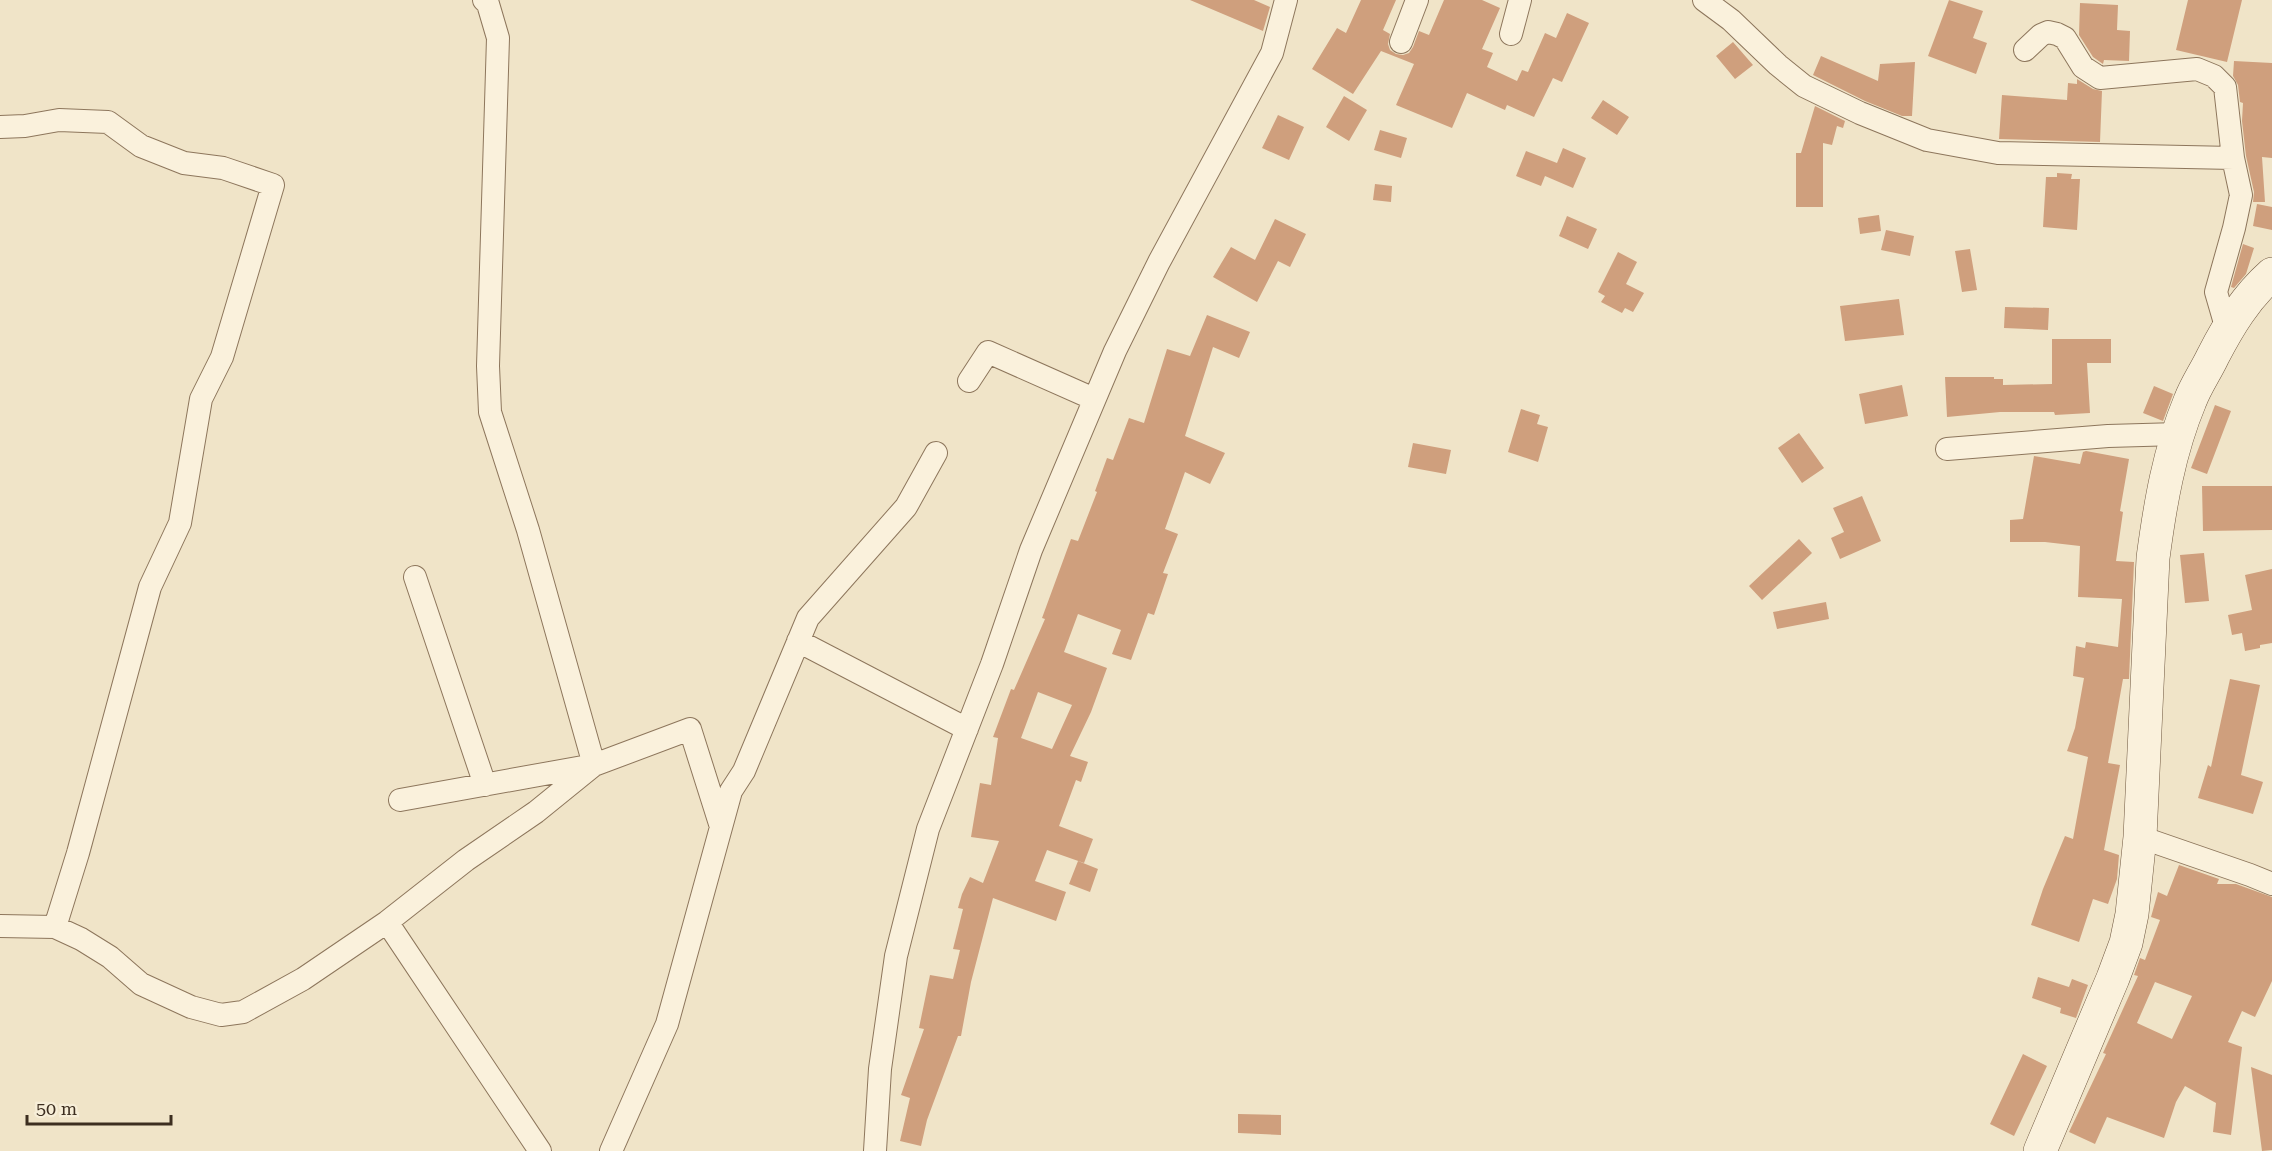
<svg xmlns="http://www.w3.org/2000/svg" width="2272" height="1151" viewBox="0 0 2272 1151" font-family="'Roboto Serif',serif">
  <rect width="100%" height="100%" fill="#f0e4c8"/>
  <path fill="#cf9f7d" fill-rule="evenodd" d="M 1190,0 L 1254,0 L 1270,7 L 1263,31 Z
    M 1361,0 L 1396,0 L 1383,30 L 1390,34 L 1388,44 L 1390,50 L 1396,54 L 1403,55 L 1409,53 L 1413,47 L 1419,31 L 1429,35 L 1444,0 L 1482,0 L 1500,8 L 1482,49 L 1493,53 L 1487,67 L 1517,81 L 1522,70 L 1528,72 L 1545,33 L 1556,38 L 1567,13 L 1589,23 L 1562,82 L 1553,78 L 1534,117 L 1507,105 L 1505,110 L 1467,93 L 1452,128 L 1396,105 L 1414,64 L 1381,51 L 1353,94 L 1312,69 L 1337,28 L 1346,33 Z
    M 1949,0 L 1983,11 L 1973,38 L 1987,43 L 1976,74 L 1928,56 Z
    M 2188,0 L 2242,0 L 2227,62 L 2176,50 Z
    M 2080,3 L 2118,5 L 2117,30 L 2130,31 L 2129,61 L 2104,60 L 2103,64 L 2093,57 L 2079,35 Z
    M 1733,42 L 1753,65 L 1735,79 L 1716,56 Z
    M 1821,56 L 1878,81 L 1880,64 L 1915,62 L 1912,116 L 1902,116 L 1865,101 L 1813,75 Z
    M 2234,61 L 2272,63 L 2272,158 L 2262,157 L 2265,202 L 2253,202 L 2254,192 L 2246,156 L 2242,121 L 2243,103 L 2240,102 L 2238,85 L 2233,76 Z
    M 2077,79 L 2093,89 L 2102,91 L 2100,142 L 1999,139 L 2002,95 L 2067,100 L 2068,83 L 2077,84 Z
    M 1344,96 L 1367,110 L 1349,141 L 1326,127 Z
    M 1603,100 L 1629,117 L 1617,135 L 1591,118 Z
    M 1815,106 L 1845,121 L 1843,128 L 1837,126 L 1832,145 L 1823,143 L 1823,207 L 1796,207 L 1796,153 L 1801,153 Z
    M 1278,115 L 1304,127 L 1289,160 L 1262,148 Z
    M 1380,130 L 1407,138 L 1401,158 L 1374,150 Z
    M 1563,148 L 1586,158 L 1573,188 L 1545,176 L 1541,186 L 1516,176 L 1526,151 L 1557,163 Z
    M 2057,173 L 2072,174 L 2071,179 L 2080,179 L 2077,230 L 2043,227 L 2046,177 L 2057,177 Z
    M 1375,184 L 1392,186 L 1391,202 L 1373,200 Z
    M 2257,204 L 2272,207 L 2272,230 L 2253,226 Z
    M 1879,215 L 1881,231 L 1860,234 L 1858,218 Z
    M 1567,216 L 1597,229 L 1588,249 L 1559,236 Z
    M 1275,219 L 1306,234 L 1290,267 L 1278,261 L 1257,302 L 1213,277 L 1231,247 L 1255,260 Z
    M 1886,230 L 1914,236 L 1910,256 L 1881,250 Z
    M 2243,244 L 2254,248 L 2246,274 L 2234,288 L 2231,287 Z
    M 1970,249 L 1977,290 L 1962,292 L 1955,251 Z
    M 1618,252 L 1637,262 L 1626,284 L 1644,293 L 1633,312 L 1625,308 L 1622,313 L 1601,302 L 1605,296 L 1598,292 Z
    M 1899,299 L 1904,335 L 1845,341 L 1840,306 Z
    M 2005,307 L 2049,308 L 2048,330 L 2004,328 Z
    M 1207,315 L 1250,332 L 1239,358 L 1213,347 L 1185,436 L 1225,453 L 1210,484 L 1185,472 L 1165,529 L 1178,534 L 1163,573 L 1168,574 L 1154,615 L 1148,613 L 1131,660 L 1112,654 L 1121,630 L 1078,614 L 1064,652 L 1107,668 L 1091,712 L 1070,756 L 1088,762 L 1081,782 L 1076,780 L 1059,826 L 1093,839 L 1084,863 L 1047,850 L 1035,881 L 1066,892 L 1056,921 L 993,898 L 971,982 L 961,1036 L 958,1036 L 927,1120 L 921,1146 L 900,1141 L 910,1098 L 901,1095 L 924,1029 L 919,1028 L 930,975 L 953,979 L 960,950 L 953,949 L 963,909 L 958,908 L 962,894 L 970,877 L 983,883 L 999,841 L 971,837 L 980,783 L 991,785 L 998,738 L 993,737 L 1011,689 L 1014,690 L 1045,619 L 1042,618 L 1071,539 L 1078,541 L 1097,492 L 1095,491 L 1107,458 L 1113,460 L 1129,418 L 1144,423 L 1167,349 L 1190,356 ZM 1038,692 L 1072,705 L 1052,749 L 1021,738 Z
    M 2052,339 L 2111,339 L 2111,363 L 2087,363 L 2090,413 L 2055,415 L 2054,412 L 2000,412 L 1947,417 L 1945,377 L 1994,377 L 1994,379 L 2003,379 L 2003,385 L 2052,384 Z
    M 1902,385 L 1908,416 L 1865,424 L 1859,394 Z
    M 2154,386 L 2173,394 L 2163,421 L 2143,413 Z
    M 2215,405 L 2231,411 L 2207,474 L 2191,468 Z
    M 1521,409 L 1540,415 L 1537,424 L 1548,427 L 1538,462 L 1508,452 Z
    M 1799,433 L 1824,468 L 1802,483 L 1778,448 Z
    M 1413,443 L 1451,450 L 1446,474 L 1408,467 Z
    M 2086,451 L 2129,459 L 2120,511 L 2123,512 L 2116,561 L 2134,562 L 2129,679 L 2123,679 L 2108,763 L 2120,765 L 2104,850 L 2119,855 L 2117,879 L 2108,904 L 2093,899 L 2079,942 L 2031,925 L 2043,889 L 2065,836 L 2073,839 L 2088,757 L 2067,751 L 2075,728 L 2084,678 L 2073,676 L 2076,646 L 2085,648 L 2086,642 L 2118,647 L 2122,599 L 2078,597 L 2080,546 L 2045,542 L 2010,542 L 2010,520 L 2023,519 L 2034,456 L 2080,464 L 2083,452 Z
    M 2202,486 L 2272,486 L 2272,530 L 2203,531 Z
    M 1862,496 L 1881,541 L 1840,559 L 1831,538 L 1844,532 L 1833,508 Z
    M 1799,539 L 1812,553 L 1762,600 L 1749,586 Z
    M 2204,553 L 2209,601 L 2185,603 L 2180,555 Z
    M 2272,569 L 2272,643 L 2260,645 L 2260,648 L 2245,651 L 2242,633 L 2232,635 L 2228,615 L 2252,610 L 2245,575 Z
    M 1826,602 L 1829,619 L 1777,629 L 1773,612 Z
    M 2230,679 L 2260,685 L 2241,775 L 2263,782 L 2253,814 L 2198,798 L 2208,765 L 2211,767 Z
    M 1078,861 L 1098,869 L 1090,892 L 1069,884 Z
    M 2179,865 L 2219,879 L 2217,884 L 2236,884 L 2272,897 L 2272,981 L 2255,1017 L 2242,1011 L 2228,1042 L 2242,1047 L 2231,1135 L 2213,1132 L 2216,1103 L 2185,1086 L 2176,1102 L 2164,1138 L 2107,1117 L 2095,1144 L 2069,1132 L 2106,1054 L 2103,1053 L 2138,976 L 2134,975 L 2140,958 L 2145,960 L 2160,920 L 2151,917 L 2158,892 L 2167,896 ZM 2155,982 L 2192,996 L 2172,1039 L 2137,1023 Z
    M 2038,977 L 2069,987 L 2072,979 L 2088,985 L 2076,1018 L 2060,1013 L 2061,1008 L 2032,998 Z
    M 2023,1054 L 2047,1066 L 2014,1136 L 1990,1124 Z
    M 2251,1067 L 2272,1075 L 2272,1150 L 2262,1151 Z
    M 1238,1114 L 1281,1115 L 1281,1135 L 1238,1133 Z"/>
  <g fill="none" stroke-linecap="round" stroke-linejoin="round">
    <g stroke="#8d765c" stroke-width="24">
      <path id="street" d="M 1704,0 L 1731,20 L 1778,65 L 1804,86 L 1860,113 L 1927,140 L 1998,153 L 2233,158
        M 1511,34 L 1520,0
        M 1401,42 L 1417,0
        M 2025,50 L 2041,35 L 2048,32 L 2057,34 L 2065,38 L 2083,67 L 2100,78 L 2197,69 L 2214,76 L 2225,87 L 2233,158 L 2241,195 L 2234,228 L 2216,292 L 2227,330
        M 0,127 L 25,126 L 59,120 L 108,122 L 141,146 L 184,163 L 223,168 L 273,185 L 222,357 L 201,399 L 180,523 L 150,587 L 78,853 L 55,927
        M 969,381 L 988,352 L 1094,399
        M 1947,449 L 2108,436 L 2178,434
        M 415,577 L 485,785
        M 798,641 L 967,729
        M 400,800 L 594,765 L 528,530 L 490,412 L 488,366 L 498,38 L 488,4 L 484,0
        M 2140,837 L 2250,875 L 2272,884
        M 387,922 L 540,1151
        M 0,926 L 55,927 L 81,939 L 110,957 L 141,984 L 191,1007 L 221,1015 L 243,1012 L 303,979 L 387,922 L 466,860 L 536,812 L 594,765 L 690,729 L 721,827
        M 611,1151 L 667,1024 L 731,791 L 744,771 L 808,618 L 906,507 L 936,453
        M 875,1151 L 880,1069 L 896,956 L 928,829 L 992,664 L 1031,550 L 1115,351 L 1159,262 L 1272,53 L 1286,0"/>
    </g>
    <g stroke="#6f573f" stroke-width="34">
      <path id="secondary" d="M 2040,1151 L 2113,978 L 2126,943 L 2132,914 L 2140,837 L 2153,558 C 2160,505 2169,451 2190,401 C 2196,385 2206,371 2213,356 C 2229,325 2246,297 2272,274"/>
    </g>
    <use href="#street" stroke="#faf1dc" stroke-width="22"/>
    <use href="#secondary" stroke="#faf1dc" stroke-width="33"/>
  </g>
  <path d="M27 1115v9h144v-9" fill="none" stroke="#3d2e20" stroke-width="3"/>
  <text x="36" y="1115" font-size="18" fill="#3d2e20" stroke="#f7eed8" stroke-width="4.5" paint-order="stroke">50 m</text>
</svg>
